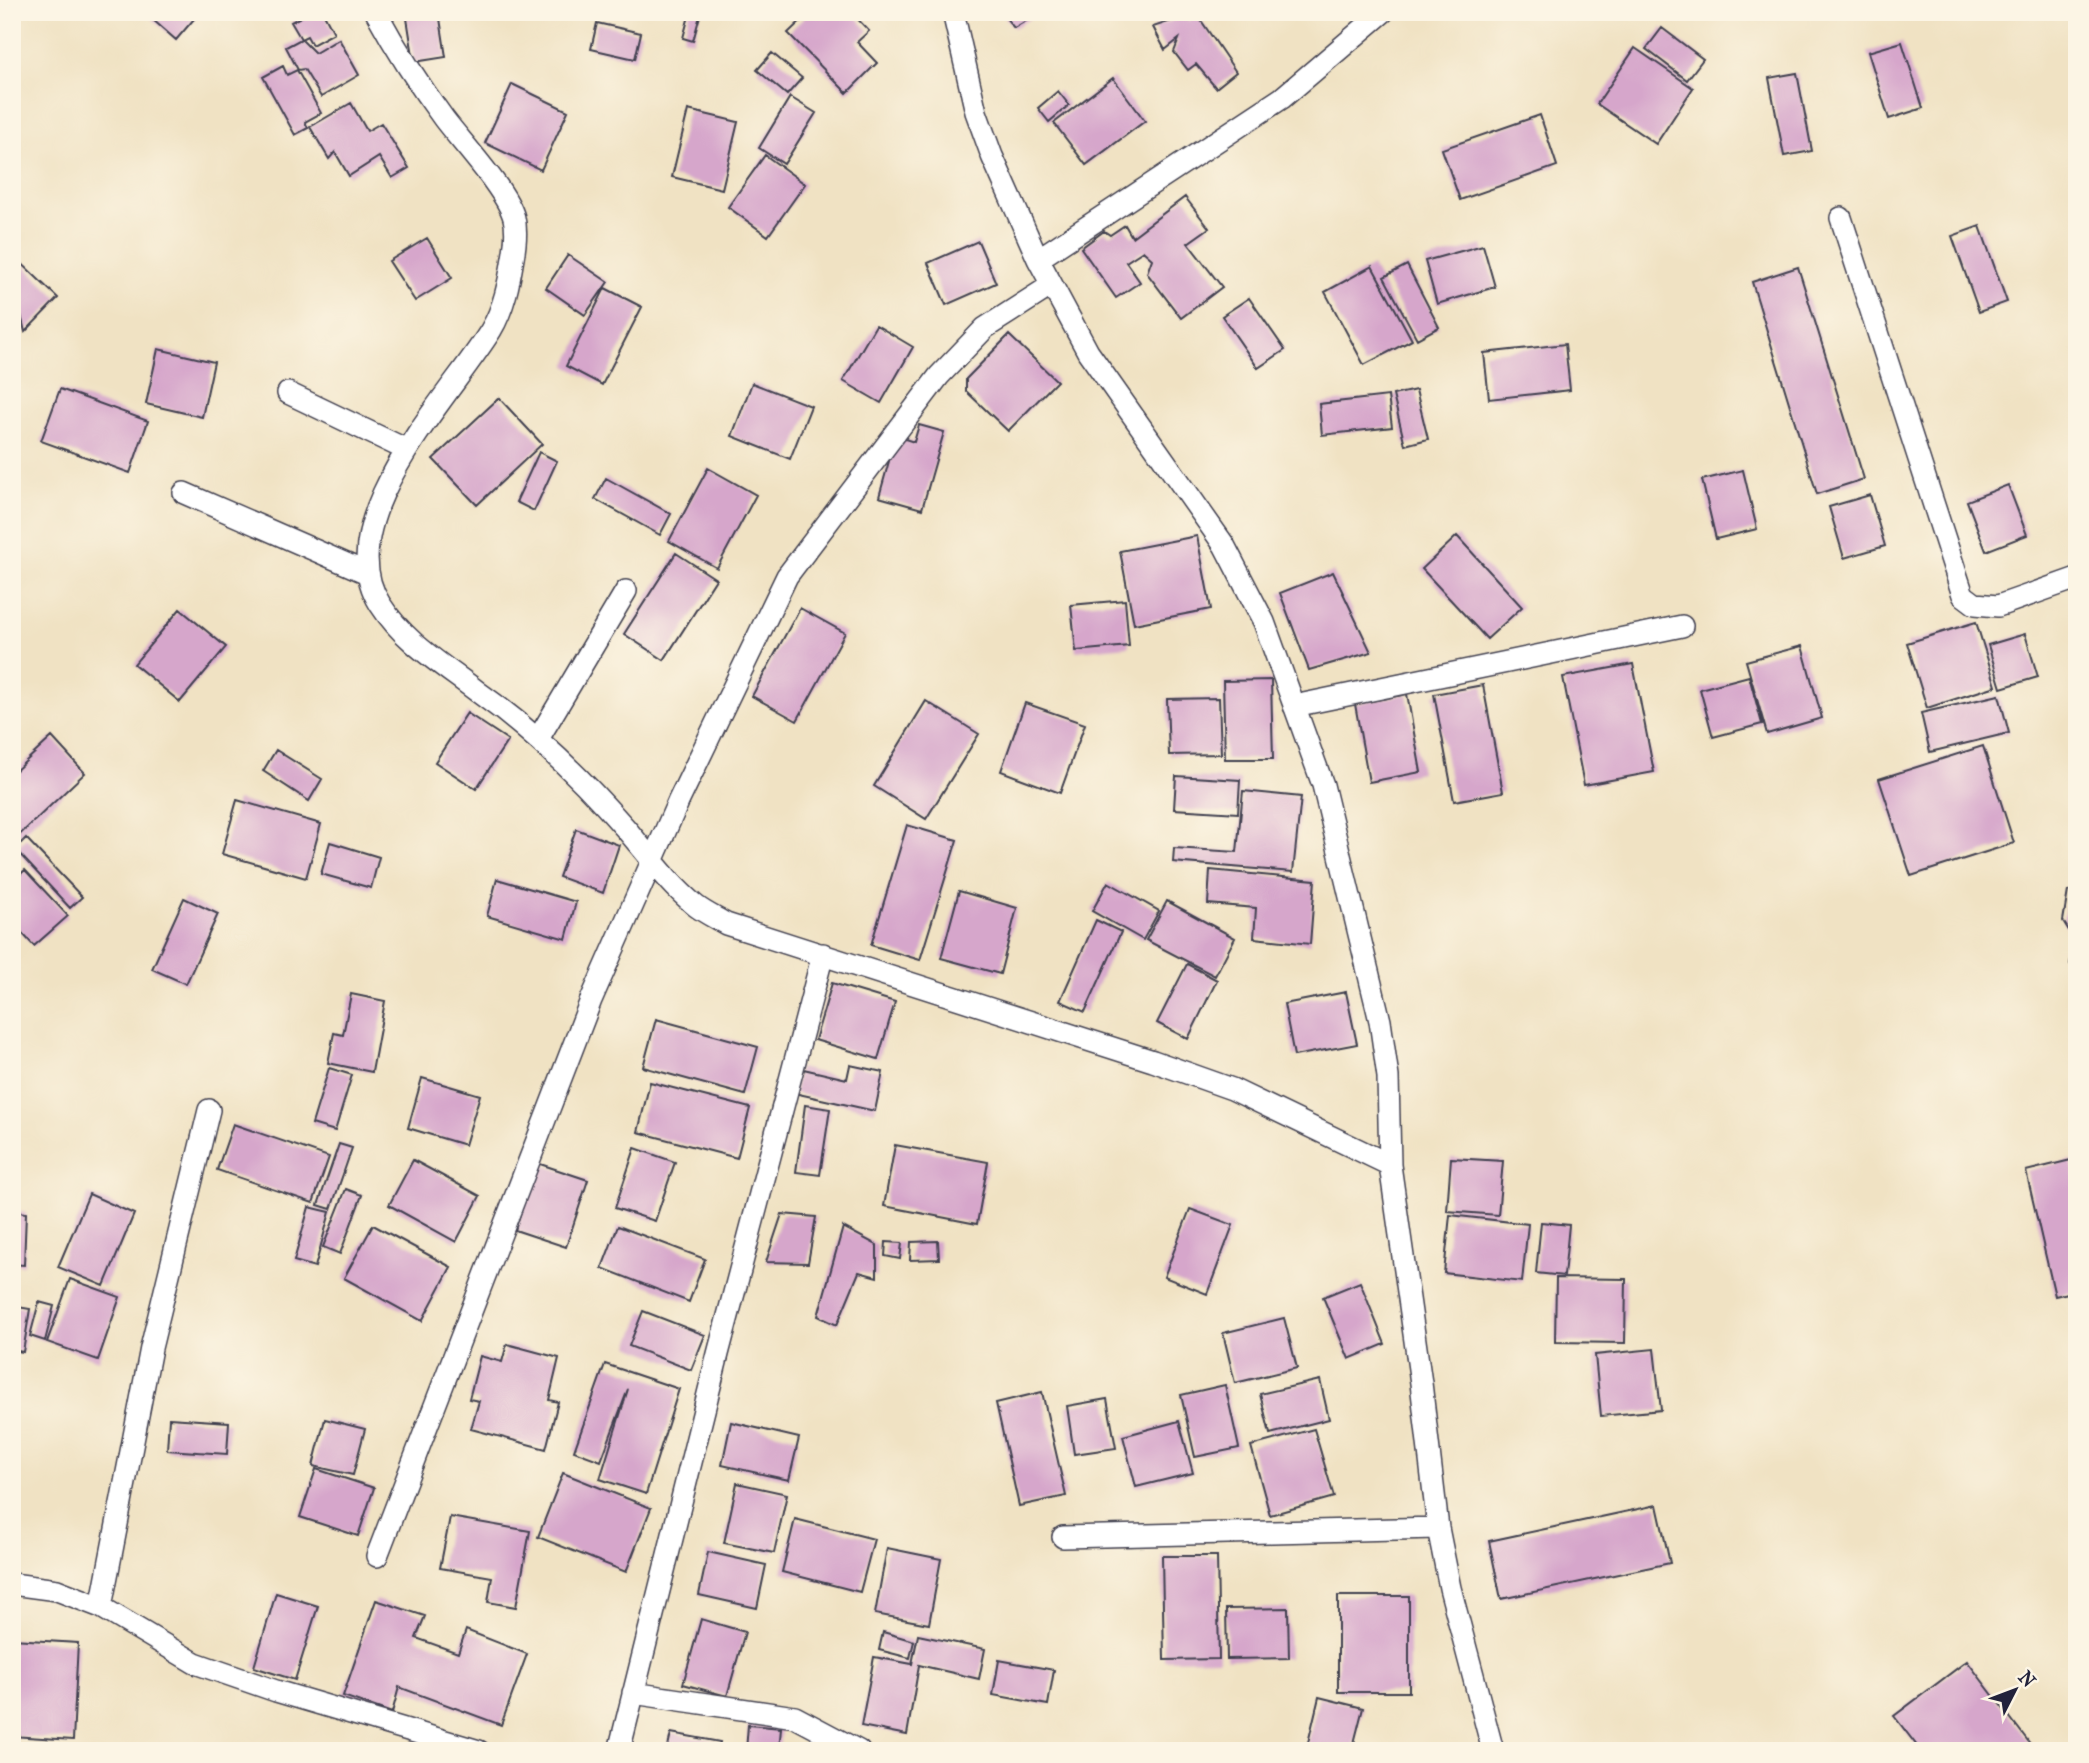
<svg xmlns="http://www.w3.org/2000/svg" width="2089" height="1763" viewBox="0 0 2089 1763" font-family="'IM FELL French Canon',serif">
  <rect width="100%" height="100%" fill="#fcf5e5"/>
  <filter id="ink" filterUnits="userSpaceOnUse"><feTurbulence type="fractalNoise" baseFrequency=".0143" numOctaves="2"/><feDisplacementMap in="SourceGraphic" scale="14" xChannelSelector="R" yChannelSelector="G"/><feConvolveMatrix kernelMatrix="1 2 1 2 8 2 1 2 1" color-interpolation-filters="sRGB"/></filter>
  <filter id="wash" filterUnits="userSpaceOnUse"><feTurbulence type="fractalNoise" baseFrequency=".00686" numOctaves="4" result="noise"/><feDisplacementMap in="SourceGraphic" scale="28" xChannelSelector="R" yChannelSelector="G"/><feGaussianBlur stdDeviation="1.57" result="paint"/><feColorMatrix in="noise" values="0 0 0 0 0 0 0 0 0 0 0 0 0 0 0 0 0 1.4 0 .05"/><feComposite in="paint" operator="in"/></filter>
  <g filter="url(#wash)">
    <rect width="100%" height="100%" fill="#f0e2c3"/>
    <g id="blocks">
      <path fill="#d6a6cb" d="M 144,12 L 200,12 L 176,40 Z
        M 310,12 L 323,12 L 334,33 L 312,45 L 307,36 L 301,39 L 291,22 Z
        M 406,12 L 439,12 L 446,57 L 414,62 Z
        M 690,12 L 701,12 L 693,41 L 683,38 Z
        M 810,12 L 831,12 L 835,16 L 839,12 L 851,12 L 869,31 L 857,42 L 877,63 L 847,93 L 788,33 Z
        M 1001,12 L 1041,12 L 1014,28 Z
        M 1196,13 L 1236,72 L 1216,88 L 1196,64 L 1188,70 L 1174,52 L 1179,39 L 1165,50 L 1153,27 L 1183,17 L 1189,21 Z
        M 597,23 L 641,33 L 635,59 L 591,49 Z
        M 1662,28 L 1703,59 L 1687,80 L 1646,49 Z
        M 301,39 L 315,53 L 339,39 L 359,75 L 321,97 L 304,69 L 298,70 L 286,47 Z
        M 1902,42 L 1923,108 L 1889,119 L 1868,52 Z
        M 1635,48 L 1693,88 L 1656,144 L 1597,104 Z
        M 772,53 L 802,78 L 787,95 L 757,70 Z
        M 283,66 L 287,75 L 297,70 L 321,113 L 305,122 L 308,128 L 295,135 L 263,77 Z
        M 1797,73 L 1812,151 L 1784,156 L 1769,78 Z
        M 1113,78 L 1145,121 L 1086,165 L 1054,123 Z
        M 512,84 L 568,111 L 541,170 L 485,143 Z
        M 1058,91 L 1069,105 L 1049,122 L 1038,108 Z
        M 790,97 L 816,113 L 784,164 L 759,148 Z
        M 351,103 L 367,131 L 381,123 L 409,168 L 392,178 L 379,157 L 349,176 L 335,152 L 329,159 L 310,127 Z
        M 688,110 L 738,122 L 722,189 L 672,177 Z
        M 1540,115 L 1557,166 L 1460,200 L 1442,149 Z
        M 765,155 L 805,184 L 768,236 L 728,207 Z
        M 1185,197 L 1209,228 L 1188,243 L 1222,287 L 1181,318 L 1147,273 L 1152,259 L 1143,251 L 1126,262 L 1140,282 L 1116,298 L 1081,248 L 1104,231 L 1110,235 L 1125,225 L 1132,237 Z
        M 1980,226 L 2007,302 L 1979,312 L 1952,236 Z
        M 427,238 L 452,278 L 415,301 L 389,261 Z
        M 978,241 L 996,283 L 946,305 L 928,263 Z
        M 1483,245 L 1495,287 L 1437,304 L 1425,261 Z
        M 12,254 L 58,298 L 25,332 L 12,276 Z
        M 568,255 L 608,282 L 585,315 L 546,288 Z
        M 1407,265 L 1439,327 L 1417,339 L 1384,277 Z
        M 1372,266 L 1412,340 L 1364,365 L 1325,292 Z
        M 1798,267 L 1864,479 L 1817,494 L 1752,282 Z
        M 605,288 L 642,307 L 602,385 L 566,366 Z
        M 1249,298 L 1285,350 L 1258,368 L 1222,316 Z
        M 876,325 L 913,347 L 881,403 L 843,381 Z
        M 1009,335 L 1057,381 L 1008,431 L 966,391 L 966,379 Z
        M 1565,344 L 1570,390 L 1489,399 L 1484,353 Z
        M 158,349 L 214,362 L 202,417 L 146,404 Z
        M 752,383 L 811,406 L 790,459 L 732,436 Z
        M 60,389 L 148,421 L 130,473 L 41,441 Z
        M 1416,390 L 1428,439 L 1405,445 L 1393,395 Z
        M 1388,396 L 1392,427 L 1322,435 L 1319,404 Z
        M 499,398 L 542,444 L 477,505 L 433,459 Z
        M 919,425 L 944,432 L 922,509 L 879,497 L 896,436 L 914,442 Z
        M 539,452 L 557,461 L 534,511 L 516,502 Z
        M 708,468 L 756,495 L 717,568 L 669,541 Z
        M 1743,470 L 1757,529 L 1716,539 L 1702,480 Z
        M 606,478 L 671,514 L 660,535 L 595,499 Z
        M 2008,485 L 2027,535 L 1986,551 L 1967,501 Z
        M 1870,495 L 1885,546 L 1844,558 L 1829,507 Z
        M 1197,536 L 1211,609 L 1134,624 L 1120,551 Z
        M 1457,536 L 1522,607 L 1487,639 L 1422,569 Z
        M 676,553 L 716,579 L 664,660 L 624,634 Z
        M 1333,572 L 1371,652 L 1309,670 L 1280,593 Z
        M 1125,600 L 1129,646 L 1076,651 L 1071,605 Z
        M 800,608 L 845,633 L 797,721 L 752,696 Z
        M 180,609 L 226,647 L 180,702 L 134,664 Z
        M 1976,622 L 1996,686 L 1927,708 L 1907,643 Z
        M 2025,634 L 2038,677 L 2001,688 L 1988,645 Z
        M 1802,646 L 1822,718 L 1767,734 L 1746,661 Z
        M 1633,664 L 1654,772 L 1584,785 L 1563,677 Z
        M 1749,676 L 1762,724 L 1713,737 L 1700,689 Z
        M 1271,680 L 1273,759 L 1225,759 L 1223,681 Z
        M 1483,685 L 1503,792 L 1454,801 L 1434,694 Z
        M 1407,694 L 1421,772 L 1369,782 L 1355,704 Z
        M 1999,695 L 2009,733 L 1930,752 L 1921,713 Z
        M 1219,698 L 1221,754 L 1169,755 L 1167,699 Z
        M 926,701 L 979,734 L 926,819 L 874,786 Z
        M 1025,703 L 1085,724 L 1060,793 L 1001,771 Z
        M 467,713 L 508,740 L 476,789 L 435,762 Z
        M 52,737 L 85,773 L 13,841 L 16,844 L 12,848 L 12,774 Z
        M 1983,746 L 2014,843 L 1911,876 L 1879,779 Z
        M 276,750 L 322,779 L 309,801 L 263,771 Z
        M 1176,776 L 1240,780 L 1238,813 L 1174,809 Z
        M 1243,791 L 1301,797 L 1293,872 L 1173,862 L 1174,848 L 1237,852 Z
        M 237,800 L 321,824 L 306,878 L 222,854 Z
        M 907,825 L 957,840 L 920,960 L 871,945 Z
        M 576,829 L 619,845 L 603,893 L 559,877 Z
        M 26,838 L 82,897 L 70,908 L 15,849 Z
        M 330,842 L 379,857 L 371,888 L 321,874 Z
        M 25,870 L 68,916 L 34,946 L 12,922 L 12,882 Z
        M 1210,870 L 1315,880 L 1310,944 L 1254,938 L 1256,908 L 1208,904 Z
        M 497,879 L 576,902 L 566,939 L 487,916 Z
        M 1108,882 L 1159,911 L 1143,940 L 1092,911 Z
        M 2077,890 L 2077,972 L 2070,964 L 2075,940 L 2063,921 L 2068,891 Z
        M 959,891 L 1017,908 L 1000,974 L 941,958 Z
        M 184,898 L 218,914 L 186,984 L 152,969 Z
        M 1167,901 L 1235,938 L 1215,976 L 1146,940 Z
        M 1096,920 L 1121,932 L 1085,1012 L 1060,1001 Z
        M 1187,964 L 1217,980 L 1188,1039 L 1157,1023 Z
        M 832,983 L 895,1002 L 878,1059 L 815,1040 Z
        M 1346,992 L 1357,1044 L 1294,1056 L 1284,1004 Z
        M 351,994 L 385,1001 L 372,1072 L 328,1063 L 334,1033 L 343,1035 Z
        M 656,1019 L 758,1047 L 745,1095 L 643,1067 Z
        M 850,1065 L 883,1072 L 875,1111 L 794,1093 L 799,1068 L 847,1079 Z
        M 329,1068 L 352,1075 L 335,1131 L 312,1124 Z
        M 422,1078 L 480,1095 L 465,1145 L 408,1128 Z
        M 650,1082 L 750,1108 L 737,1158 L 638,1132 Z
        M 805,1105 L 830,1109 L 820,1175 L 796,1172 Z
        M 233,1124 L 329,1157 L 313,1203 L 217,1170 Z
        M 339,1144 L 352,1148 L 331,1209 L 318,1205 Z
        M 895,1145 L 988,1162 L 977,1224 L 884,1206 Z
        M 635,1148 L 675,1162 L 655,1221 L 615,1208 Z
        M 1451,1158 L 1503,1161 L 1498,1215 L 1447,1211 Z
        M 413,1160 L 480,1196 L 456,1242 L 389,1205 Z
        M 2071,1160 L 2077,1182 L 2077,1291 L 2055,1296 L 2026,1171 Z
        M 537,1163 L 588,1180 L 566,1247 L 515,1230 Z
        M 346,1189 L 362,1195 L 340,1254 L 323,1247 Z
        M 89,1194 L 134,1214 L 104,1286 L 58,1267 Z
        M 309,1207 L 330,1212 L 315,1267 L 294,1261 Z
        M 1190,1209 L 1233,1225 L 1207,1294 L 1164,1277 Z
        M 12,1211 L 26,1213 L 24,1265 L 12,1264 Z
        M 782,1214 L 816,1217 L 808,1263 L 766,1262 Z
        M 1450,1215 L 1528,1224 L 1522,1282 L 1444,1273 Z
        M 1541,1222 L 1569,1225 L 1564,1276 L 1536,1273 Z
        M 373,1225 L 451,1267 L 422,1321 L 344,1278 Z
        M 618,1226 L 705,1259 L 689,1302 L 602,1268 Z
        M 843,1227 L 877,1245 L 877,1277 L 859,1272 L 837,1325 L 818,1316 Z
        M 938,1241 L 939,1259 L 910,1260 L 911,1242 Z
        M 886,1242 L 902,1243 L 900,1259 L 885,1256 Z
        M 1556,1278 L 1626,1279 L 1625,1343 L 1555,1342 Z
        M 70,1279 L 120,1297 L 98,1360 L 47,1342 Z
        M 1360,1282 L 1385,1344 L 1349,1359 L 1323,1297 Z
        M 39,1302 L 54,1306 L 45,1341 L 30,1336 Z
        M 12,1306 L 30,1309 L 23,1352 L 12,1350 Z
        M 643,1311 L 705,1335 L 691,1370 L 629,1346 Z
        M 1284,1318 L 1297,1368 L 1235,1383 L 1223,1333 Z
        M 507,1344 L 559,1358 L 549,1400 L 558,1402 L 546,1449 L 471,1429 L 479,1401 L 469,1399 L 480,1356 L 502,1362 Z
        M 1654,1349 L 1661,1410 L 1601,1416 L 1595,1355 Z
        M 605,1364 L 679,1389 L 646,1494 L 600,1479 L 628,1389 L 601,1461 L 574,1451 Z
        M 1320,1380 L 1329,1419 L 1270,1434 L 1260,1394 Z
        M 1225,1385 L 1239,1448 L 1195,1457 L 1181,1395 Z
        M 1042,1392 L 1066,1496 L 1019,1506 L 996,1403 Z
        M 1107,1399 L 1116,1448 L 1074,1454 L 1067,1406 Z
        M 169,1418 L 229,1422 L 227,1454 L 167,1450 Z
        M 325,1419 L 365,1429 L 353,1475 L 313,1466 Z
        M 1179,1421 L 1193,1473 L 1136,1487 L 1123,1436 Z
        M 731,1422 L 799,1438 L 789,1480 L 722,1465 Z
        M 1314,1429 L 1334,1497 L 1270,1515 L 1251,1446 Z
        M 316,1469 L 374,1488 L 358,1536 L 300,1517 Z
        M 563,1473 L 651,1508 L 626,1572 L 538,1537 Z
        M 737,1483 L 787,1494 L 774,1553 L 724,1543 Z
        M 1657,1505 L 1670,1563 L 1501,1599 L 1489,1541 Z
        M 450,1517 L 530,1531 L 516,1607 L 488,1602 L 492,1577 L 440,1568 Z
        M 795,1519 L 874,1539 L 860,1592 L 782,1572 Z
        M 887,1548 L 941,1559 L 929,1624 L 875,1614 Z
        M 708,1552 L 766,1565 L 757,1608 L 699,1595 Z
        M 1162,1556 L 1217,1556 L 1219,1659 L 1164,1660 Z
        M 276,1593 L 318,1606 L 295,1680 L 254,1667 Z
        M 1338,1596 L 1409,1596 L 1409,1692 L 1338,1692 Z
        M 376,1600 L 425,1616 L 416,1638 L 458,1653 L 466,1630 L 527,1654 L 501,1725 L 399,1687 L 392,1713 L 343,1696 Z
        M 1288,1608 L 1289,1658 L 1227,1659 L 1226,1609 Z
        M 701,1619 L 745,1632 L 727,1696 L 683,1684 Z
        M 883,1632 L 914,1641 L 910,1658 L 879,1650 Z
        M 918,1635 L 985,1649 L 979,1679 L 919,1665 L 907,1735 L 861,1726 L 874,1657 L 912,1664 Z
        M 12,1639 L 78,1643 L 73,1740 L 12,1736 Z
        M 999,1660 L 1054,1670 L 1048,1705 L 993,1695 Z
        M 1967,1661 L 2031,1745 L 2023,1751 L 1921,1751 L 1894,1716 Z
        M 1319,1697 L 1363,1708 L 1352,1751 L 1306,1751 Z
        M 748,1725 L 781,1728 L 779,1751 L 746,1751 Z
        M 671,1733 L 720,1742 L 718,1751 L 667,1751 Z"/>
    </g>
  </g>
  <g filter="url(#ink)">
    <use href="#blocks" fill-opacity="0" stroke="#413f4f" stroke-width="2"/>
    <g fill="none" stroke-linecap="round" stroke-linejoin="round">
      <g stroke="#413f4f" stroke-width="24">
        <path id="minor" d="M 376,12 C 396,49 419,85 444,119 C 463,144 507,191 514,218 C 517,230 515,247 513,258 C 509,283 504,308 491,330 C 450,397 327,521 380,604 C 404,642 443,665 478,692 C 498,706 518,722 537,739 C 568,766 599,798 626,829 C 648,855 670,885 696,906 C 705,913 716,918 726,924 L 1153,1061 L 1232,1089 L 1390,1165
          M 953,12 L 976,112 L 992,156 L 1038,259 L 1088,352 L 1224,545 L 1264,622 L 1323,785 L 1380,1021 L 1388,1077 L 1390,1165 L 1421,1383 L 1438,1528 L 1450,1588 L 1493,1751
          M 1841,218 L 1963,595 L 1975,604 L 1998,606 L 2077,578
          M 1038,259 L 1282,98 L 1383,12
          M 288,393 L 407,450
          M 184,493 L 367,573
          M 1294,706 L 1682,626
          M 538,739 L 626,591
          M 1063,1537 L 1438,1528
          M 377,1556 L 591,1000 L 679,800 L 787,576 L 939,376 L 985,328 L 1052,285
          M 12,1584 L 57,1590 L 101,1607 L 195,1663 L 276,1691 L 479,1751
          M 101,1607 L 151,1348 L 209,1110
          M 633,1693 L 795,1717 L 859,1751
          M 619,1751 L 718,1354 L 823,954"/>
      </g>
      <use href="#minor" stroke="#fff" stroke-width="21"/>
    </g>
  </g>
  <rect width="2089" height="1763" fill="none" stroke="#fcf5e5" stroke-width="42"/>
  <g transform="translate(2015 1690) rotate(48)" stroke="#fcf5e5" stroke-width="5" paint-order="stroke">
  <path d="M0-5L12 26L0 18L-12 26Z" fill="#22223b"/>
  <text y="-10" font-size="19" font-weight="bold" text-anchor="middle" fill="#22223b">N</text>
  </g>
</svg>
